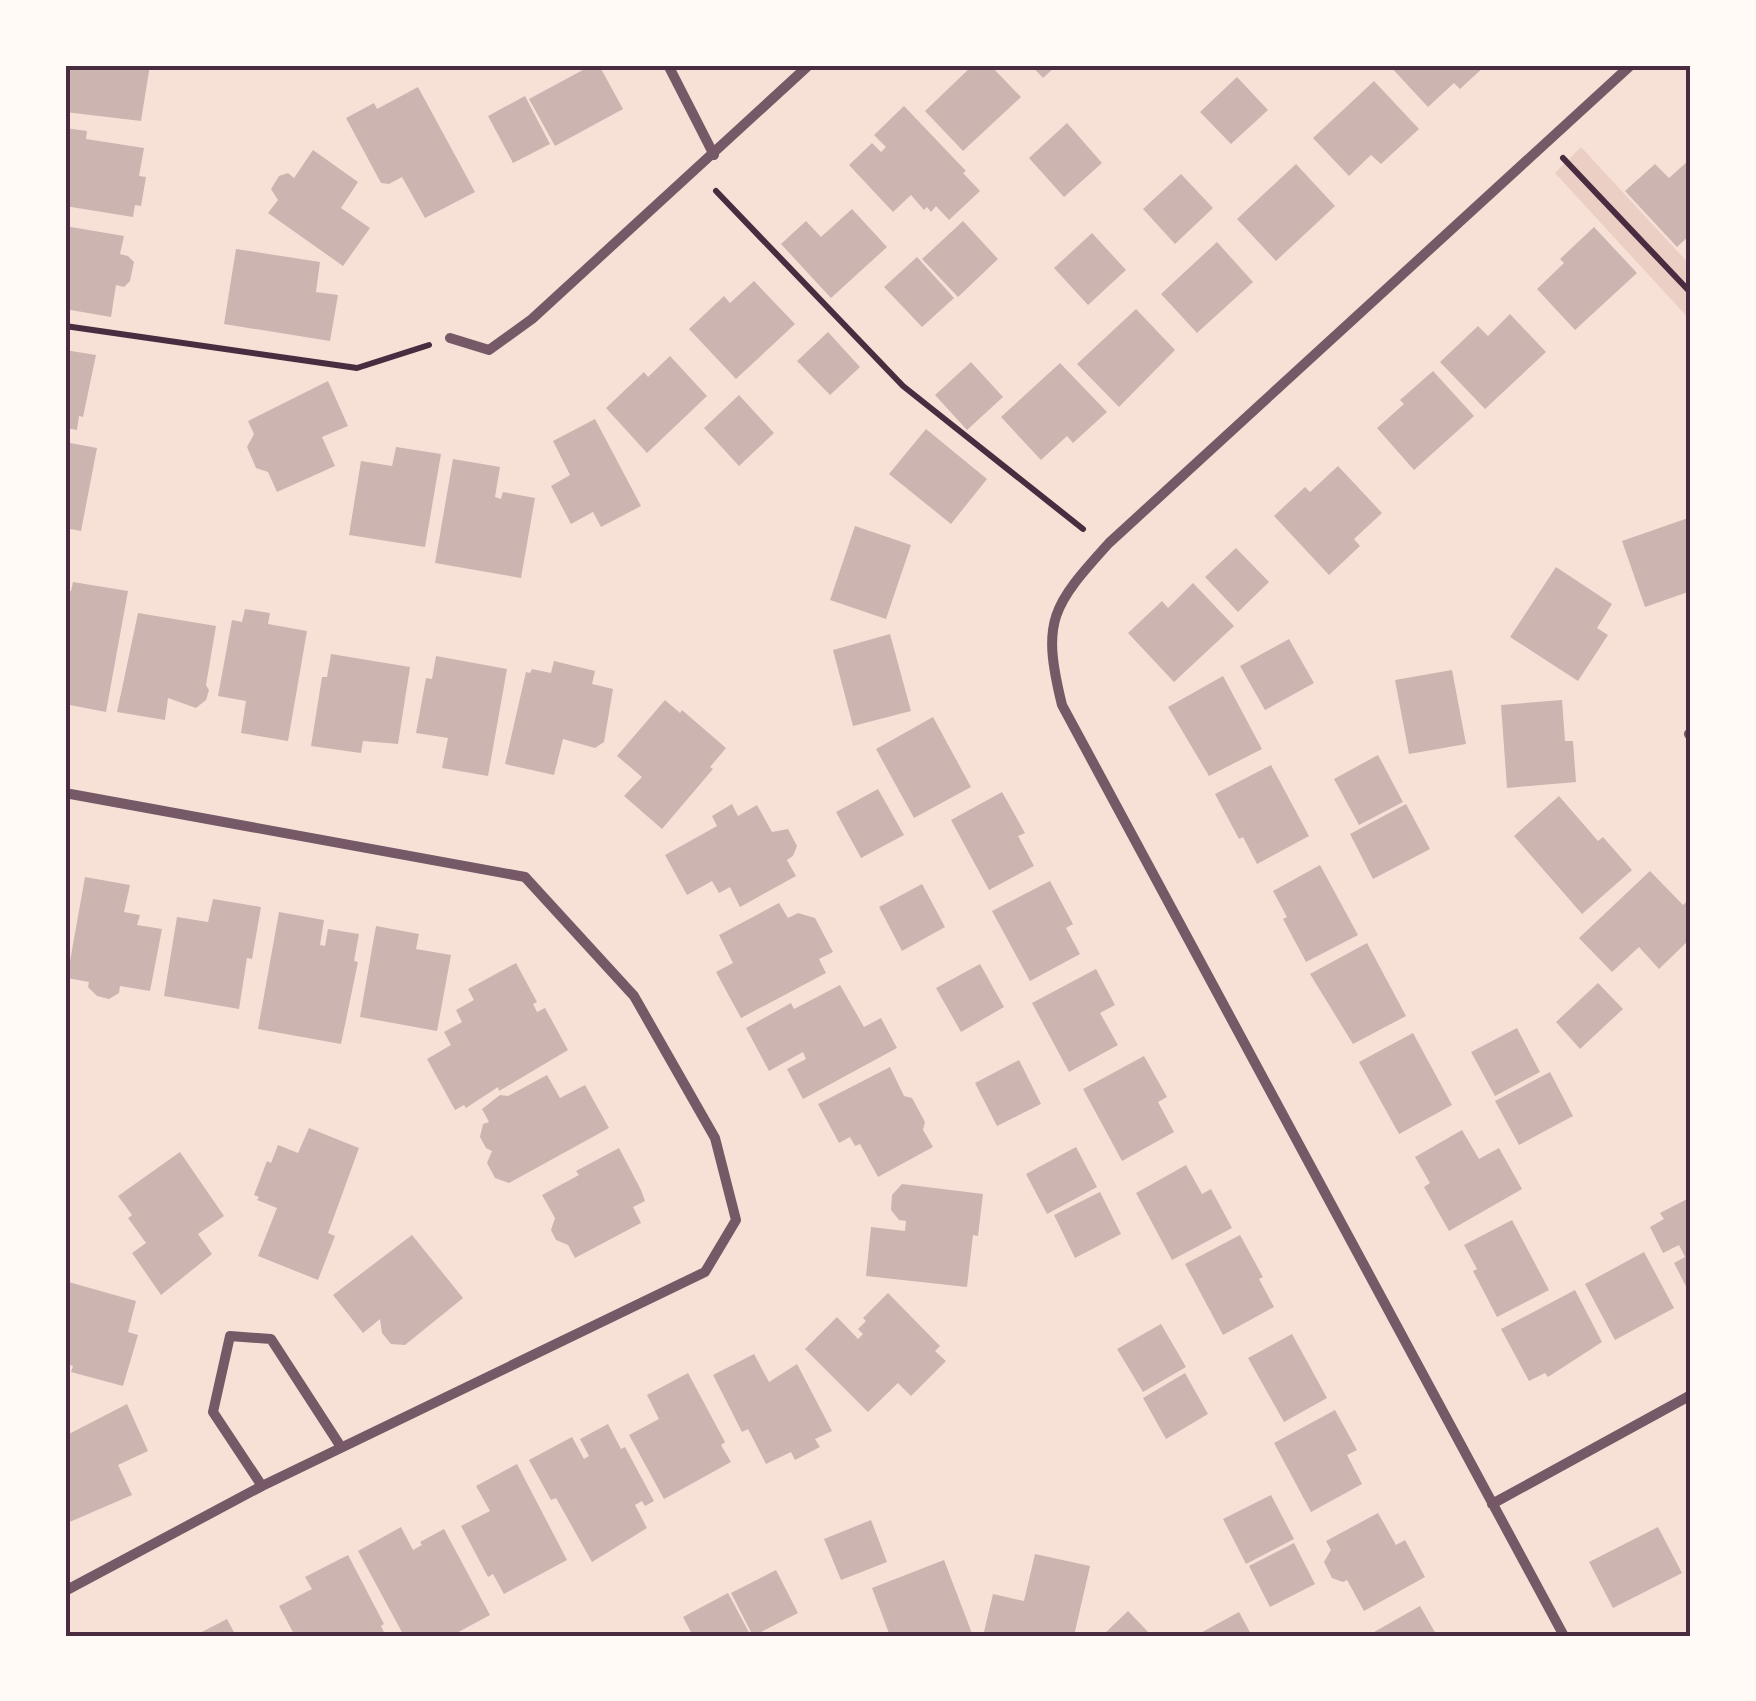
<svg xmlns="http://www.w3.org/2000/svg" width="1756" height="1701" viewBox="0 0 1756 1701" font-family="Barlow,sans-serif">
  <rect width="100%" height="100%" fill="#f7e1d7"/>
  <path fill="#ebcfc5" d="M 1581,147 L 1691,266 L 1691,321 L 1555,173 Z"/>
  <path fill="#ccb4b1" d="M 65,65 L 150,65 L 141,121 L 65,112 Z
    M 592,65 L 599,65 L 623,109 L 555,146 L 529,99 Z
    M 973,65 L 990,65 L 1021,97 L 963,151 L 925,111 Z
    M 1031,65 L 1057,65 L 1043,78 Z
    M 1389,65 L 1486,65 L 1460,89 L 1454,83 L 1428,107 Z
    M 1237,77 L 1268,110 L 1231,144 L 1200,112 Z
    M 1374,81 L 1419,129 L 1381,164 L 1371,155 L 1349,176 L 1313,138 Z
    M 418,87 L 475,192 L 425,218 L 402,177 L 389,184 L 381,183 L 346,118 L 374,103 L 377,109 Z
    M 525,96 L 550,144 L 513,163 L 488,116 Z
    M 904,106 L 966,171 L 963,173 L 980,191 L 949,220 L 936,206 L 931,212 L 927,207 L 924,210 L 911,195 L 893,212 L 849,165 L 872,143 L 881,152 L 886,147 L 874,135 Z
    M 1067,123 L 1102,163 L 1064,197 L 1029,158 Z
    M 65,128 L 87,131 L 86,139 L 144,148 L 139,176 L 146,177 L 141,206 L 135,205 L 133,217 L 65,206 Z
    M 313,150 L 358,182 L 341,208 L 370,228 L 343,266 L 268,213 L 278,200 L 271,189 L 279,176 L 288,173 L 294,178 Z
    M 1688,161 L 1691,164 L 1691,234 L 1677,247 L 1625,191 L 1655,164 L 1669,178 Z
    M 1296,164 L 1335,206 L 1276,261 L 1237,219 Z
    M 1181,174 L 1213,208 L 1175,244 L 1143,209 Z
    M 852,209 L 887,247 L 831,298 L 781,244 L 806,221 L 821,237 Z
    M 963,221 L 998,259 L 958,297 L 922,259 Z
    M 65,226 L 124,236 L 120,254 L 128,256 L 134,262 L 130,281 L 124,287 L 116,285 L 111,317 L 65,309 Z
    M 1594,227 L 1637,273 L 1575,330 L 1537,289 L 1564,263 L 1560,259 Z
    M 1092,233 L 1126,270 L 1088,305 L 1054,268 Z
    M 1217,242 L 1253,282 L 1197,333 L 1161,294 Z
    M 236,249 L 320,262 L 316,292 L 338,295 L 330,341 L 224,324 Z
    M 917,257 L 954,298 L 922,327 L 884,287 Z
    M 754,281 L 795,324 L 736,379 L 689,329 L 724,296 L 730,303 Z
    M 1136,309 L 1175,350 L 1119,407 L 1077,364 Z
    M 1510,314 L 1546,352 L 1485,409 L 1440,362 L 1478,326 L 1488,336 Z
    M 828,332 L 860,367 L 830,395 L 797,361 Z
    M 65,350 L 96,355 L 83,417 L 79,416 L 77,430 L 65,428 Z
    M 670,356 L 707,396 L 647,453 L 606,408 L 644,372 L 648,377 Z
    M 971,362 L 1003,397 L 967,430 L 935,395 Z
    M 1060,363 L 1107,412 L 1073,443 L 1067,436 L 1041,460 L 1001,417 Z
    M 1433,371 L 1474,416 L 1414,470 L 1377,428 L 1404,404 L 1400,400 Z
    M 328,381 L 348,426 L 322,437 L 335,466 L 277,492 L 268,472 L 256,468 L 247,447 L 254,434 L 248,421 Z
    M 739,395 L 774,433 L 739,466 L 704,428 Z
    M 595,419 L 641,506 L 601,527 L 593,512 L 571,524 L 551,486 L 570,475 L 553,441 Z
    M 926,429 L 987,479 L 951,524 L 889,474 Z
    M 65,442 L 97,448 L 81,531 L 65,528 Z
    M 396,447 L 441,454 L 425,547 L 349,535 L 361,461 L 392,466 Z
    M 453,459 L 500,467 L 495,497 L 501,499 L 503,492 L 535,498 L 521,578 L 435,563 Z
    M 1338,466 L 1382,513 L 1354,539 L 1360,546 L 1329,575 L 1274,516 L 1305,487 L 1310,492 Z
    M 1691,517 L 1691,591 L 1645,607 L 1622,541 Z
    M 855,526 L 911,545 L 886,619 L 830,600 Z
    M 1236,548 L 1269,582 L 1238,612 L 1205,577 Z
    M 1556,567 L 1612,604 L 1597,628 L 1608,635 L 1578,681 L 1510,637 Z
    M 73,582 L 128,591 L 106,712 L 65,704 L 65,590 L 71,591 Z
    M 1193,583 L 1234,626 L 1174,682 L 1128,633 L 1162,601 L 1168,608 Z
    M 245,609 L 270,613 L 268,624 L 307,631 L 288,741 L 241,733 L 246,701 L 218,696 L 232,620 L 242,622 Z
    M 138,613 L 216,626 L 206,685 L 209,690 L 206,700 L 196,708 L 168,698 L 165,720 L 117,712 Z
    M 890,634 L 911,711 L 853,726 L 833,650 Z
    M 1289,639 L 1314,683 L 1265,710 L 1240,666 Z
    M 331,654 L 410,667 L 398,744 L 363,741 L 361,753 L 311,746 L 322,677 L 327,677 Z
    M 436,656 L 507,669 L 488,776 L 442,768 L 448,738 L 416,733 L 426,678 L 432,679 Z
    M 554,661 L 595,671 L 592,684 L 613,689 L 604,742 L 595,748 L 563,739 L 554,775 L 505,764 L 526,672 L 530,673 L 532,669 L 551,673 Z
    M 1452,670 L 1466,744 L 1409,754 L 1395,680 Z
    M 1223,676 L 1262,749 L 1209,776 L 1168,707 Z
    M 665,700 L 680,713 L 682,710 L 726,748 L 710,767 L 713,769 L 662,829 L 624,796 L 642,777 L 617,756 Z
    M 1562,700 L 1565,741 L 1573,741 L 1576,782 L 1507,788 L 1501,705 Z
    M 933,717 L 971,787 L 914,818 L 876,749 Z
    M 1378,755 L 1403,802 L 1359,825 L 1334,779 Z
    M 1271,765 L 1309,836 L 1257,864 L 1243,837 L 1239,839 L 1215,794 Z
    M 878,789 L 904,835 L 861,858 L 836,812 Z
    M 1002,792 L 1025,833 L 1018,836 L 1034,866 L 989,890 L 951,820 Z
    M 1559,796 L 1598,841 L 1603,837 L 1632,870 L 1582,914 L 1514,836 Z
    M 732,804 L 738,816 L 757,805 L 772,832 L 788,829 L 797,846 L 793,856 L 787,860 L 796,876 L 740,907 L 730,887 L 719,893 L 712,881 L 687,895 L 665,855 L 717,826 L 712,816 Z
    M 1406,804 L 1430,849 L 1373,879 L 1350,834 Z
    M 1320,865 L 1358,935 L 1306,962 L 1283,919 L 1287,917 L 1273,891 Z
    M 1650,871 L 1683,905 L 1686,902 L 1691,908 L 1691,938 L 1659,969 L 1639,947 L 1612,972 L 1579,938 Z
    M 85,877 L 130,885 L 124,912 L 140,915 L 137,925 L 162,929 L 150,991 L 120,986 L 119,993 L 109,999 L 97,996 L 88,987 L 89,982 L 67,978 Z
    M 1050,881 L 1073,924 L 1066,928 L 1080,954 L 1030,981 L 992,911 Z
    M 922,884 L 945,927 L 902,951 L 879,907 Z
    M 213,899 L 261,907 L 252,959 L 247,958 L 239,1009 L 164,996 L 177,917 L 208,922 Z
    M 779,903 L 788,918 L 798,913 L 815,918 L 833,952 L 819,959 L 826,973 L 741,1018 L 716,972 L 733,963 L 719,935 Z
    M 279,912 L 324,920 L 320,945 L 325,946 L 328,929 L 359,934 L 354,961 L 358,962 L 341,1044 L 258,1029 Z
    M 376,926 L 419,934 L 416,949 L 451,955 L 437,1031 L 360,1017 Z
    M 1367,943 L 1406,1016 L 1353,1044 L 1310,974 Z
    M 516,963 L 537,1002 L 533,1004 L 537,1012 L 545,1008 L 568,1050 L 499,1091 L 498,1087 L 466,1108 L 464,1105 L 455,1110 L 427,1059 L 451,1045 L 444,1032 L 462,1022 L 456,1010 L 474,1000 L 468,989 Z
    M 980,964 L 1004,1007 L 961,1032 L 936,988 Z
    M 1096,969 L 1115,1005 L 1100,1013 L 1118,1045 L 1069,1072 L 1032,1003 Z
    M 1598,983 L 1623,1009 L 1580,1049 L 1556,1022 Z
    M 840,985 L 864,1027 L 881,1018 L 897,1048 L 803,1099 L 787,1069 L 806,1059 L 803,1052 L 769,1071 L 746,1028 L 791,1003 L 794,1009 Z
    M 1517,1028 L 1540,1072 L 1495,1096 L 1471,1052 Z
    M 1413,1033 L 1452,1105 L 1399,1134 L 1359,1062 Z
    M 1144,1056 L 1167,1097 L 1158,1102 L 1174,1132 L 1122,1161 L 1083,1089 Z
    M 1019,1060 L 1041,1104 L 997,1126 L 975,1083 Z
    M 890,1067 L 904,1096 L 912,1098 L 925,1122 L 923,1130 L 933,1147 L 878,1177 L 860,1144 L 855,1146 L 850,1137 L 839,1143 L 818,1104 Z
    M 1550,1072 L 1573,1116 L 1519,1145 L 1495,1101 Z
    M 547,1075 L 560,1098 L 585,1085 L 609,1128 L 509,1183 L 495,1178 L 487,1163 L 492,1151 L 486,1148 L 480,1137 L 483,1124 L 489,1122 L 482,1109 L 500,1095 L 508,1096 Z
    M 309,1128 L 359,1148 L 328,1233 L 335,1236 L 318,1280 L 258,1256 L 277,1208 L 257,1200 L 259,1197 L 254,1195 L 267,1161 L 271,1163 L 278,1145 L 298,1153 Z
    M 1462,1130 L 1479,1159 L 1499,1148 L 1522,1189 L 1449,1231 L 1424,1187 L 1430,1183 L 1415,1157 Z
    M 1076,1147 L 1097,1187 L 1047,1214 L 1026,1174 Z
    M 619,1148 L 641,1190 L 645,1201 L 633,1207 L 641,1223 L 575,1258 L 568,1245 L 556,1240 L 551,1230 L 555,1218 L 542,1195 L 579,1175 L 576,1171 Z
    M 180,1152 L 224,1216 L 198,1234 L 212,1254 L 161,1295 L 132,1253 L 146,1243 L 128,1218 L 132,1215 L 118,1196 Z
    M 1186,1165 L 1202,1194 L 1211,1189 L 1232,1228 L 1172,1260 L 1136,1193 Z
    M 902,1184 L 983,1194 L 978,1236 L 973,1235 L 967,1287 L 866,1276 L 871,1227 L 905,1231 L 906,1221 L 899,1220 L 891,1210 L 892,1195 Z
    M 1100,1192 L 1121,1234 L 1075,1258 L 1054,1215 Z
    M 1691,1197 L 1691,1296 L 1674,1263 L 1685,1257 L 1679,1245 L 1663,1253 L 1650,1227 L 1664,1219 L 1660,1213 Z
    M 1512,1220 L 1549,1290 L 1497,1317 L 1473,1271 L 1477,1269 L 1464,1245 Z
    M 412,1235 L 463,1298 L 405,1345 L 391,1344 L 382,1333 L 380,1319 L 363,1333 L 333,1295 Z
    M 1240,1235 L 1263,1277 L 1259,1279 L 1274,1307 L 1223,1335 L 1185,1264 Z
    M 1644,1252 L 1674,1308 L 1615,1340 L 1585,1284 Z
    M 65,1281 L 136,1301 L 128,1332 L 138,1335 L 123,1386 L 71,1372 L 73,1366 L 65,1363 Z
    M 1575,1290 L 1602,1342 L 1548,1377 L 1545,1373 L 1529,1381 L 1501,1329 Z
    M 888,1293 L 940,1346 L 935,1351 L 946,1361 L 911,1396 L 898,1383 L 868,1412 L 805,1349 L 837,1317 L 858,1339 L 863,1334 L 858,1329 L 866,1321 L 863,1318 Z
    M 1161,1324 L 1186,1367 L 1143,1392 L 1117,1349 Z
    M 1292,1334 L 1327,1398 L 1284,1422 L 1248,1358 Z
    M 754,1354 L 769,1382 L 797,1364 L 832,1431 L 815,1439 L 820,1447 L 795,1460 L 791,1452 L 766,1464 L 748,1429 L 742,1432 L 713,1375 Z
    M 688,1373 L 725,1442 L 721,1445 L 731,1462 L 664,1499 L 629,1435 L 659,1419 L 647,1395 Z
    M 1185,1373 L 1208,1414 L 1166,1439 L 1143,1398 Z
    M 127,1404 L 148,1451 L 118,1465 L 132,1495 L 65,1524 L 65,1436 Z
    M 1335,1410 L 1357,1450 L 1347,1455 L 1362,1484 L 1311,1512 L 1274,1443 Z
    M 608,1424 L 621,1449 L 625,1447 L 654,1501 L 645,1506 L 642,1501 L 635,1505 L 647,1528 L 592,1562 L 556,1498 L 551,1500 L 529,1460 L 572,1437 L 584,1459 L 589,1456 L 580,1439 Z
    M 517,1464 L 567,1560 L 504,1594 L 493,1574 L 488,1577 L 461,1526 L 490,1511 L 476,1486 Z
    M 1271,1495 L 1294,1539 L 1246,1564 L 1223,1519 Z
    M 1378,1513 L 1396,1545 L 1405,1540 L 1425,1577 L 1364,1611 L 1347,1580 L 1343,1582 L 1332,1578 L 1324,1562 L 1331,1550 L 1326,1541 Z
    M 871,1520 L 887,1562 L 841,1580 L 824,1539 Z
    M 401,1527 L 413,1550 L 422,1545 L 420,1542 L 444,1529 L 490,1615 L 451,1636 L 404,1636 L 358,1551 Z
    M 1658,1527 L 1682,1573 L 1613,1608 L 1589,1562 Z
    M 1294,1543 L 1315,1584 L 1270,1607 L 1249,1566 Z
    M 1035,1554 L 1090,1566 L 1074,1636 L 983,1636 L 993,1594 L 1024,1601 Z
    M 348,1555 L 384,1624 L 381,1626 L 386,1636 L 295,1636 L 279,1606 L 312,1589 L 305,1577 Z
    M 944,1560 L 973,1636 L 922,1636 L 920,1632 L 890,1636 L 872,1588 Z
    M 776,1570 L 798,1613 L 753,1636 L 731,1593 Z
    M 728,1593 L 751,1636 L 693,1636 L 683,1617 Z
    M 1420,1606 L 1437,1636 L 1367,1636 Z
    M 1128,1611 L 1152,1636 L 1102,1636 Z
    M 1239,1612 L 1252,1636 L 1195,1636 Z
    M 227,1619 L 236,1636 L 194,1636 Z"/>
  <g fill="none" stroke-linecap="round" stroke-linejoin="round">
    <path stroke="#4a2c40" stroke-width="6" d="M 1563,158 L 1691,293
      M 716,191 L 903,386 L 1083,529
      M 65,326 L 357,368 L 429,345"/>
    <path stroke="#755966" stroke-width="10" d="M 668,65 L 714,155
      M 450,338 L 489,350 L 532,319 L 809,65
      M 1689,734 L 1691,737
      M 65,793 L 525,877 L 634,996 L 715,1138 L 736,1220 L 705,1272 L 262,1486 L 65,1591
      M 262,1486 L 213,1412 L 230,1336 L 271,1339 L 341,1447
      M 1492,1504 L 1691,1395
      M 1564,1636 L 1062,705 C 1041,620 1052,606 1109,543 L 1631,65"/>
  </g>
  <rect width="1756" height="1701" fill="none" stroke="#fffaf5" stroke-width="135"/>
  <rect x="68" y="68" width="1620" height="1566" fill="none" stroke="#4a2c40" stroke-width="4"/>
</svg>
